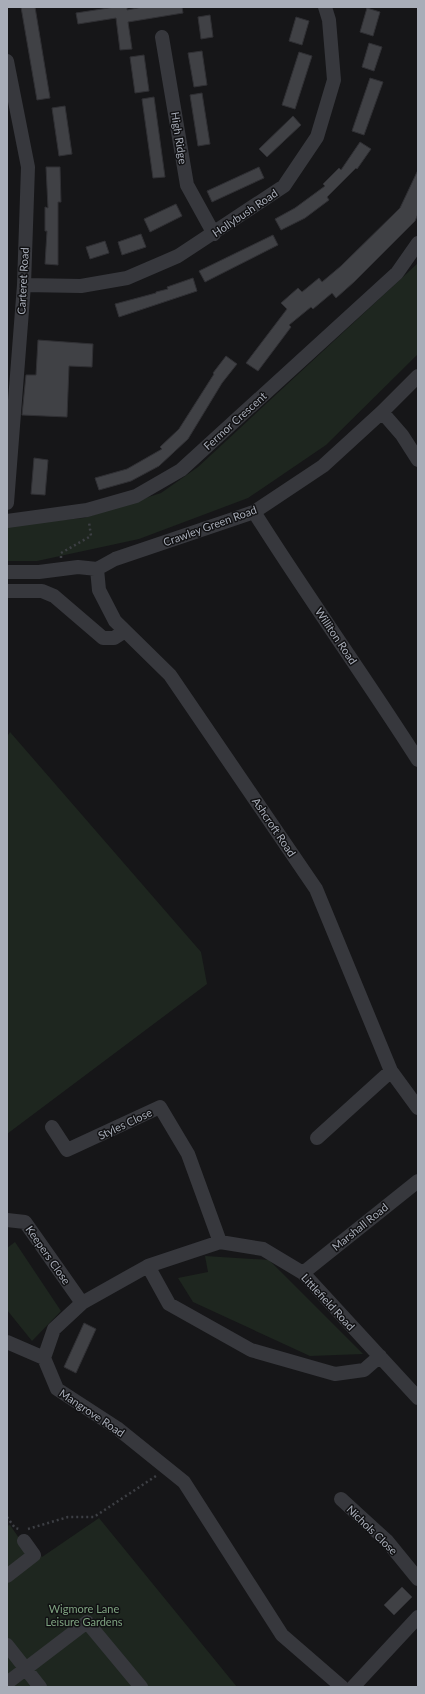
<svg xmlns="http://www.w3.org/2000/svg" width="425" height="1694" viewBox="0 0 425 1694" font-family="Lato,sans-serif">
  <rect width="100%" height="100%" fill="#161618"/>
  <path fill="#1e261f" d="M 418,263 L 418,354 L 326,445 L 248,498 L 139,539 L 37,561 L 7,561 L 7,525 L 84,518 L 161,493 L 198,467 Z
    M 10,732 L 201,952 L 207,984 L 7,1134 L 7,737 Z
    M 15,1242 L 61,1311 L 32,1341 L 7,1310 L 7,1248 Z
    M 205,1256 L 269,1260 L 363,1354 L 310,1356 L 193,1302 L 178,1278 L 208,1272 Z
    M 99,1518 L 237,1687 L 7,1687 L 7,1526 L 10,1525 L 21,1541 L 27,1537 L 42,1557 Z"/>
  <path fill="#404145" stroke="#303034" d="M 21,7 L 35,7 L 50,98 L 37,100 Z
    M 115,7 L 127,7 L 127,10 L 143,7 L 182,7 L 183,13 L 128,22 L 132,49 L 120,50 L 116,18 L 78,24 L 76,13 Z
    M 367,8 L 380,12 L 373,36 L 360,32 Z
    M 210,15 L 213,37 L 201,39 L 198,17 Z
    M 296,17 L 309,21 L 302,45 L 289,41 Z
    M 369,43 L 382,47 L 374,71 L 362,67 Z
    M 202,51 L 207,85 L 194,87 L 188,53 Z
    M 299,52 L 312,56 L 295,109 L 282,105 Z
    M 144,55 L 149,91 L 135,93 L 130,57 Z
    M 370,78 L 383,82 L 364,135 L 352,131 Z
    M 202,93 L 210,144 L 198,146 L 190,95 Z
    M 154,97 L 165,177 L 153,178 L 142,99 Z
    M 65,106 L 72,154 L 59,156 L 52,108 Z
    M 293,116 L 301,125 L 267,157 L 259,149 Z
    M 360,142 L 371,149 L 357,169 L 356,168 L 327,197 L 329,200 L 305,218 L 281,230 L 275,219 L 295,208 L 325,186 L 323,184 L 339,168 L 341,170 Z
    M 46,167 L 60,167 L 61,202 L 58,202 L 58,265 L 45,264 L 47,231 L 45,231 L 45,207 L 48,208 Z
    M 259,167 L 264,178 L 212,202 L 207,191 Z
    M 418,170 L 418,214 L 415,221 L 354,282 L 336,298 L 332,293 L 313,309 L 311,307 L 289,325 L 291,327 L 258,371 L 246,363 L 287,309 L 281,303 L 298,288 L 302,292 L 319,278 L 322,282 L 341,266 L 400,208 Z
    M 176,204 L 182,216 L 150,232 L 144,219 Z
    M 141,234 L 146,247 L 122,255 L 118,242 Z
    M 273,235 L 278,245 L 205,282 L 199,271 Z
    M 105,241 L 109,253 L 90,259 L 86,247 Z
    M 193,278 L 197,291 L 119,317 L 115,304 L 156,293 L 156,292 L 168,289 L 167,287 Z
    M 38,340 L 93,344 L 92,367 L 69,366 L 67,417 L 22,415 L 26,375 L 36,375 Z
    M 226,356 L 237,364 L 222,383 L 188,439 L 159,466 L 131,481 L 99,490 L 95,478 L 127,469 L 162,449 L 160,447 L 179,429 L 214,374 L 213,373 Z
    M 34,458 L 48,460 L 45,495 L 31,494 Z
    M 84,1323 L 96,1329 L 76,1373 L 64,1367 Z
    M 402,1587 L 412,1597 L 394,1615 L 384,1605 Z"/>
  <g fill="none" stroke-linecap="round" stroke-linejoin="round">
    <path stroke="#3d3f44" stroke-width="2.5" stroke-dasharray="2 3" stroke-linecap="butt" d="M 61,558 L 61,553 L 91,536 L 89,522
      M 7,1517 L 15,1528 L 19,1529
      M 28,1529 L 68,1517 L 94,1517 L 156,1476"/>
    <path stroke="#37383d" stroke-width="14" d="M 162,37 L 187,185 L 214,234
      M 7,61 L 28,167 L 24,285 L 7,503
      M 24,285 L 81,286 L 127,278 L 178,256 L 284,186 L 317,137 L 334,80 L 329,20 L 325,7
      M 382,412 L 402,435 L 418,460
      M 254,512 C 307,596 365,677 418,760
      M 7,521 L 87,510 L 136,496 L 181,470 L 397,273 L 418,243
      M 97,569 L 99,590 L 115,621 L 170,675 L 316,889 L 391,1071 L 418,1108
      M 7,572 L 39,572 L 78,567 L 97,569 L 115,559 L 254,512 L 323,466 L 382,412 L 418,376
      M 7,591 L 42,591 L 54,596 L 103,638 L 114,638 L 125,631
      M 52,1127 L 67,1150 L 160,1107 L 188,1154 L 220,1242
      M 317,1138 L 391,1071
      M 7,1220 L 25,1222 L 82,1303
      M 148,1266 L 220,1242 L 263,1249 L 303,1273 L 418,1398
      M 303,1273 L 418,1181
      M 7,1342 L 44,1358
      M 341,1499 L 387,1541 L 418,1579
      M 7,1576 L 34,1555 L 24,1541
      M 7,1645 L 40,1687
      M 7,1683 L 87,1622 L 141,1687
      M 342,1687 L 282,1635 L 184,1482 L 117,1428 L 57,1389 L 44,1358 L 54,1329 L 82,1303 L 148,1266 L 169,1304 L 251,1350 L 335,1374 L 364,1370 L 380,1356
      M 353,1687 L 418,1617"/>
  </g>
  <g text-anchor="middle" stroke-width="3" stroke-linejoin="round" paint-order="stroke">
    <g font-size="11" fill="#a8adb8" stroke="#111113">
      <text transform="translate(179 138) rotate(81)" y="4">High Ridge</text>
      <text transform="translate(245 213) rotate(-34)" y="4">Hollybush Road</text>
      <text transform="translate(23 281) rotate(-87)" y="4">Carteret Road</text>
      <text transform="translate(235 421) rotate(-42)" y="4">Fermor Crescent</text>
      <text transform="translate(210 526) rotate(-20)" y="4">Crawley Green Road</text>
      <text transform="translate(336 636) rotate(56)" y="4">Williton Road</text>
      <text transform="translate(274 827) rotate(56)" y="4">Ashcroft Road</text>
      <text transform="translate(125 1124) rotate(-25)" y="4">Styles Close</text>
      <text transform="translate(360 1227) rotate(-39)" y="4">Marshall Road</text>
      <text transform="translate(48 1255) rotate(55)" y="4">Keepers Close</text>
      <text transform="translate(328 1302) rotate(47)" y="4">Littlefield Road</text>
      <text transform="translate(92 1413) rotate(34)" y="4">Mangrove Road</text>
      <text transform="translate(372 1530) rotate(44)" y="4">Nichols Close</text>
    </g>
    <g font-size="11" fill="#7fa381" stroke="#111113">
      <text x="84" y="1613">Wigmore Lane<tspan x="84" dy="13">Leisure Gardens</tspan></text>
    </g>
  </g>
  <rect width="425" height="1694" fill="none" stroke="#a8adb8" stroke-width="16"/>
</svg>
